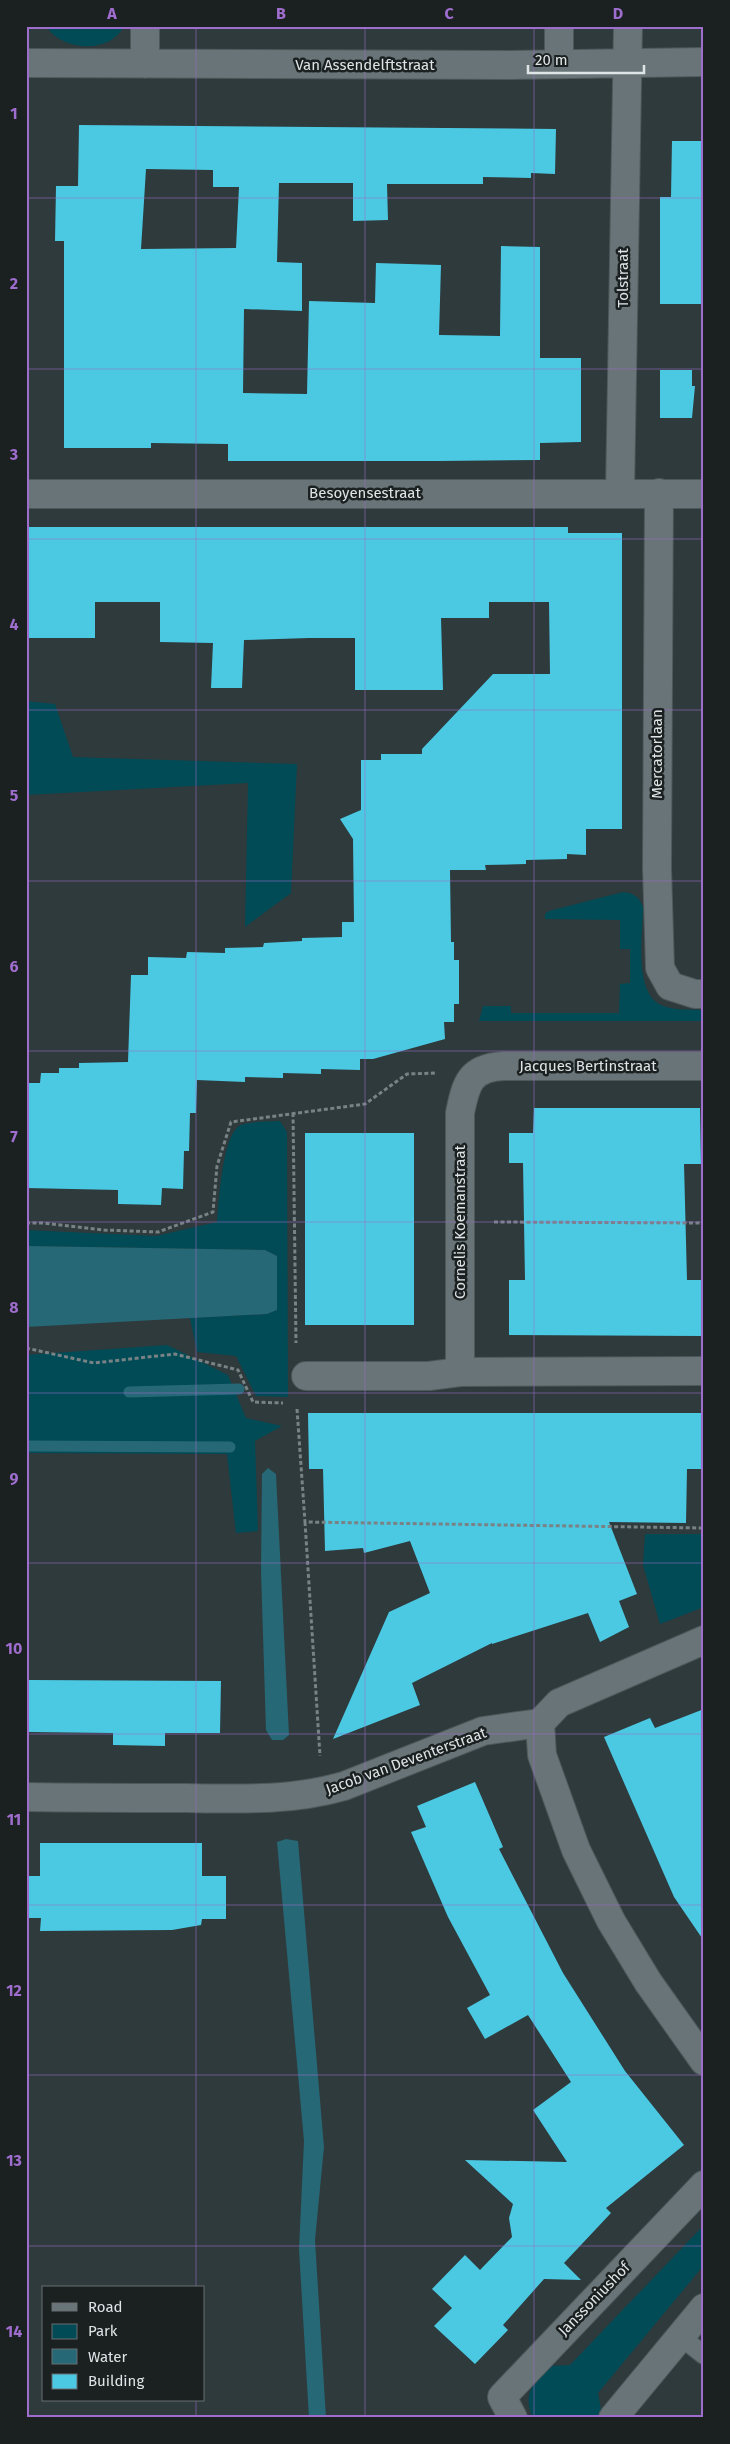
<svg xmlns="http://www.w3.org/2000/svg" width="730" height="2444" viewBox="0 0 730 2444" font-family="'Fira Sans',sans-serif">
  <rect width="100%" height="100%" fill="#2f3a3c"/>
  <path fill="#014b57" d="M 46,26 L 124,26 C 110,55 61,51 46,26 Z
    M 26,701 L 55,704 L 73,757 L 297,764 L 291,893 L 245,927 L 248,783 L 26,795 Z
    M 623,892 C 634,893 639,897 643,907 C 643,933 633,992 661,1005 C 675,1011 690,1009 704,1010 L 704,1049 L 702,1021 L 479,1021 L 483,1006 L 511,1006 L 511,1013 L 619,1013 L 620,984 L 630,983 L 630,949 L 620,949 L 620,920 L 545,919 L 545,914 L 549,911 Z
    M 280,1121 L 287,1132 L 288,1397 L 256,1396 L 236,1356 L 197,1352 L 190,1318 L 267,1314 L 277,1310 L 277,1256 L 265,1250 L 26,1246 L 26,1230 L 156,1236 L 217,1222 C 219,1203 222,1133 241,1125 C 252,1121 268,1122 280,1121 Z
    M 167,1345 L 228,1375 L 246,1418 L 282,1426 L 255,1441 L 258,1531 L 236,1533 L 227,1454 L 26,1453 L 26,1355 Z
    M 645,1534 L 704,1534 L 704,1607 L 660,1624 L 643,1565 Z
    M 704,2225 L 704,2265 L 598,2393 L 602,2415 L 600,2418 L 533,2418 C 522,2394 533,2384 547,2366 L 570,2365 Z"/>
  <path fill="#266876" d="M 26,1246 L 265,1250 L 277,1256 L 277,1310 L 267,1314 L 26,1327 Z
    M 268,1468 L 276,1474 L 289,1735 L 283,1740 L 272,1740 L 266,1730 L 261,1571 L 262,1474 Z
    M 286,1839 L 298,1841 L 324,2147 L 315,2240 L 326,2418 L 309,2418 L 299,2249 L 304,2141 L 277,1842 Z"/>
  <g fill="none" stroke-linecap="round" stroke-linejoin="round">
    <path stroke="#266876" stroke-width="11" d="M 129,1392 L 239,1389
      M 26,1446 L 230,1447"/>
  </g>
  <path fill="#4bc9e3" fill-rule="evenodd" d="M 79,125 L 556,129 L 555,174 L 531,173 L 531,178 L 483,177 L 483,184 L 387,184 L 388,220 L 353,221 L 353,183 L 279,183 L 277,262 L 302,263 L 302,311 L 244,309 L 243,393 L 307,394 L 309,301 L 375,303 L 376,263 L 441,265 L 439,335 L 500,336 L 501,246 L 540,247 L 540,358 L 581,358 L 581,442 L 540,443 L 540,460 L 437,461 L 228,461 L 228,444 L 151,443 L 151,448 L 64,448 L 64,241 L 55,241 L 56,186 L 78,186 ZM 146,169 L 213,170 L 213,187 L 239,187 L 236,248 L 141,249 Z
    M 672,141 L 704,141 L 704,304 L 660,304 L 660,197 L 671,197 Z
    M 660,370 L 692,370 L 692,386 L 695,386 L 692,418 L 660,418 Z
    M 26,527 L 568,527 L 568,533 L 622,533 L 622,829 L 586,829 L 586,855 L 567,854 L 567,859 L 526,860 L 526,864 L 485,865 L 486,870 L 450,870 L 451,942 L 454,942 L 454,960 L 459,960 L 459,1004 L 454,1004 L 454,1022 L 444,1022 L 445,1039 L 373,1059 L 360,1059 L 360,1070 L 321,1069 L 321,1074 L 283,1073 L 283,1078 L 245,1077 L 245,1082 L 197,1080 L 196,1113 L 190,1113 L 189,1151 L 184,1151 L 183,1189 L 162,1188 L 161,1205 L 118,1204 L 118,1190 L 26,1188 L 26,1083 L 40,1083 L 41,1073 L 59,1073 L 59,1068 L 79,1068 L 79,1063 L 128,1062 L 131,975 L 148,975 L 148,957 L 186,958 L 187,952 L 225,953 L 225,948 L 263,947 L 264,943 L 302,941 L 302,938 L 342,937 L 342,922 L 354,922 L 353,839 L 340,819 L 361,810 L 361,760 L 381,760 L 381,754 L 422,754 L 422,749 L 493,674 L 550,674 L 549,602 L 489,602 L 489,618 L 441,618 L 443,690 L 355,690 L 355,638 L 309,638 L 244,640 L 242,688 L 211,688 L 213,643 L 160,642 L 160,602 L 95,602 L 95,638 L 26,638 Z
    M 534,1108 L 700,1108 L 701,1164 L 684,1164 L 687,1280 L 701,1280 L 701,1336 L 509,1335 L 509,1280 L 525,1280 L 523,1163 L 509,1163 L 509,1133 L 533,1133 Z
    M 305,1133 L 414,1133 L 414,1325 L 305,1325 Z
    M 308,1413 L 702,1413 L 701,1469 L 687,1469 L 686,1523 L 609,1522 L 637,1594 L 619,1601 L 629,1627 L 600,1642 L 588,1613 L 492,1644 L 492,1643 L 412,1683 L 420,1705 L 333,1739 L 389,1612 L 430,1593 L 410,1541 L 364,1553 L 363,1548 L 325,1551 L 323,1469 L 309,1469 Z
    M 29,1680 L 221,1681 L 220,1733 L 165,1733 L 165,1746 L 113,1745 L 113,1733 L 29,1732 Z
    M 704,1709 L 704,1941 L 674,1897 L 604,1737 L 650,1718 L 655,1728 Z
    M 475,1782 L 503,1847 L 499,1849 L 563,1973 L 625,2071 L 684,2145 L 606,2208 L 611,2213 L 564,2263 L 581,2280 L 544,2279 L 503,2325 L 508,2330 L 475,2364 L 434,2326 L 452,2308 L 432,2289 L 465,2255 L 480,2270 L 512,2237 L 509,2218 L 513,2204 L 465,2160 L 567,2162 L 533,2110 L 571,2082 L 528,2015 L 485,2039 L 467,2008 L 490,1995 L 448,1917 L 411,1832 L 426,1827 L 417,1806 Z
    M 40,1843 L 202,1843 L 202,1876 L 226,1876 L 226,1919 L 202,1919 L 201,1925 L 172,1930 L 40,1931 L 41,1918 L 26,1918 L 26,1876 L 40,1876 Z"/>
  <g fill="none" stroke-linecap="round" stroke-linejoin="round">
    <g stroke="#4e585a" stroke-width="20">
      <path id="lane" d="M 681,2337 L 704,2355"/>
    </g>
    <g stroke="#4e585a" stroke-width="30">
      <path id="street" d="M 26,63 L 509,65 L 704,62
        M 145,64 L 145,26
        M 559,64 L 559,26
        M 620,493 L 628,26
        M 659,493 L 657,868 L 660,968 L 670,986 L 695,994 L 704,994
        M 26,494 L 704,494
        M 460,1372 L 460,1113 C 466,1083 470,1068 503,1066 L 704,1066
        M 306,1376 L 429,1376 L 460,1372 L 704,1371
        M 540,1723 L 542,1755 L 576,1850 L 611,1921 L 648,1982 L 704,2061
        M 26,1797 C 79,1798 133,1798 186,1798 C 240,1799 292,1801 344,1786 L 483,1731 L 540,1723 L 559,1703 L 704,1640
        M 513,2418 L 502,2397 L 704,2185
        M 613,2418 L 704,2308"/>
    </g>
    <path stroke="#798284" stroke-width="3" stroke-dasharray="4 2.5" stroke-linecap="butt" d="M 293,1113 L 296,1343
      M 494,1222 L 704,1223
      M 26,1223 L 44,1223 L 104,1230 L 158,1232 L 213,1212 L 217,1166 L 231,1122 L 365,1104 L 407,1074 L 436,1073
      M 26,1348 L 94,1363 L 175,1354 L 238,1370 L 253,1402 L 283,1403
      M 297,1409 L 305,1522 L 704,1528
      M 305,1522 L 320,1756"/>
    <use href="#lane" stroke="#687477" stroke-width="18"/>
    <use href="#street" stroke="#687477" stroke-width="28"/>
  </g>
  <path fill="none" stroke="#9e6dcd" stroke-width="1" stroke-opacity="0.55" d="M 196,26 L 196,2288M 365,26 L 365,2418M 534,26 L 534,2418M 26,198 L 704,198M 26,369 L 704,369M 26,539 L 704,539M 26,710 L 704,710M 26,881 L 704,881M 26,1051 L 704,1051M 26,1222 L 704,1222M 26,1393 L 704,1393M 26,1563 L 704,1563M 26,1734 L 704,1734M 26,1905 L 704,1905M 26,2075 L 704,2075M 26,2246 L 704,2246M 196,2400 L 196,2418"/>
  <g text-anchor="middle" stroke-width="5" stroke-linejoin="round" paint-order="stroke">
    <g font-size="15" fill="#dfe5e7" stroke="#1b2021">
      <text x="365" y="70">Van Assendelftstraat</text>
      <text transform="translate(623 278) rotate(-90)" y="5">Tolstraat</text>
      <text x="365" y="498">Besoyensestraat</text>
      <text transform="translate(657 754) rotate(-90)" y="5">Mercatorlaan</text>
      <text x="588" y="1071">Jacques Bertinstraat</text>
      <text transform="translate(460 1222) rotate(-90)" y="5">Cornelis Koemanstraat</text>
      <text transform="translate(406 1761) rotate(-20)" y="5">Jacob van Deventerstraat</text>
      <text transform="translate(594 2299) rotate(-46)" y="5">Janssoniushof</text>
    </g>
  </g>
  <rect width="730" height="2444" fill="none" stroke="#1b2021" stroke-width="55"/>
  <rect x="42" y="2286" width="162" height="115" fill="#1b2021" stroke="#696f70"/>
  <rect x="52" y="2303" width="25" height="8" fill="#687477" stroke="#696f70"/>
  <text x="88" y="2312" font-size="15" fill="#dfe5e7">Road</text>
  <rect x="52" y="2324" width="25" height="15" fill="#014b57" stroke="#696f70"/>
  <text x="88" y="2336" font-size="15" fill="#dfe5e7">Park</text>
  <rect x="52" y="2349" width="25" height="15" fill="#266876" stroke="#696f70"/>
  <text x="88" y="2362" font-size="15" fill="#dfe5e7">Water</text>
  <rect x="52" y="2374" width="25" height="15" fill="#4bc9e3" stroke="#696f70"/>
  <text x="88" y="2386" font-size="15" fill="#dfe5e7">Building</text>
  <path d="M528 65v8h116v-8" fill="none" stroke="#dfe5e7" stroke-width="2.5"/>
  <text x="535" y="65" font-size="15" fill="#dfe5e7" stroke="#1b2021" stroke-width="4" paint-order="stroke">20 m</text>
  <rect x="28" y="28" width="674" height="2388" fill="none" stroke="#9e6dcd" stroke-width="2"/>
  <g font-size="16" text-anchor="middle" font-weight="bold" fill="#9e6dcd">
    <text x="112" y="19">A</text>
    <text x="281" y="19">B</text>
    <text x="449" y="19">C</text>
    <text x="618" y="19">D</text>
    <text x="14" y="119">1</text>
    <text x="14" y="289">2</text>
    <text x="14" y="460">3</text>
    <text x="14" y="630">4</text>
    <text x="14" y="801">5</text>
    <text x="14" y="972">6</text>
    <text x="14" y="1142">7</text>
    <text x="14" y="1313">8</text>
    <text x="14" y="1484">9</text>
    <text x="14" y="1654">10</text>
    <text x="14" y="1825">11</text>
    <text x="14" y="1996">12</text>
    <text x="14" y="2166">13</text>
    <text x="14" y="2337">14</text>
  </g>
</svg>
